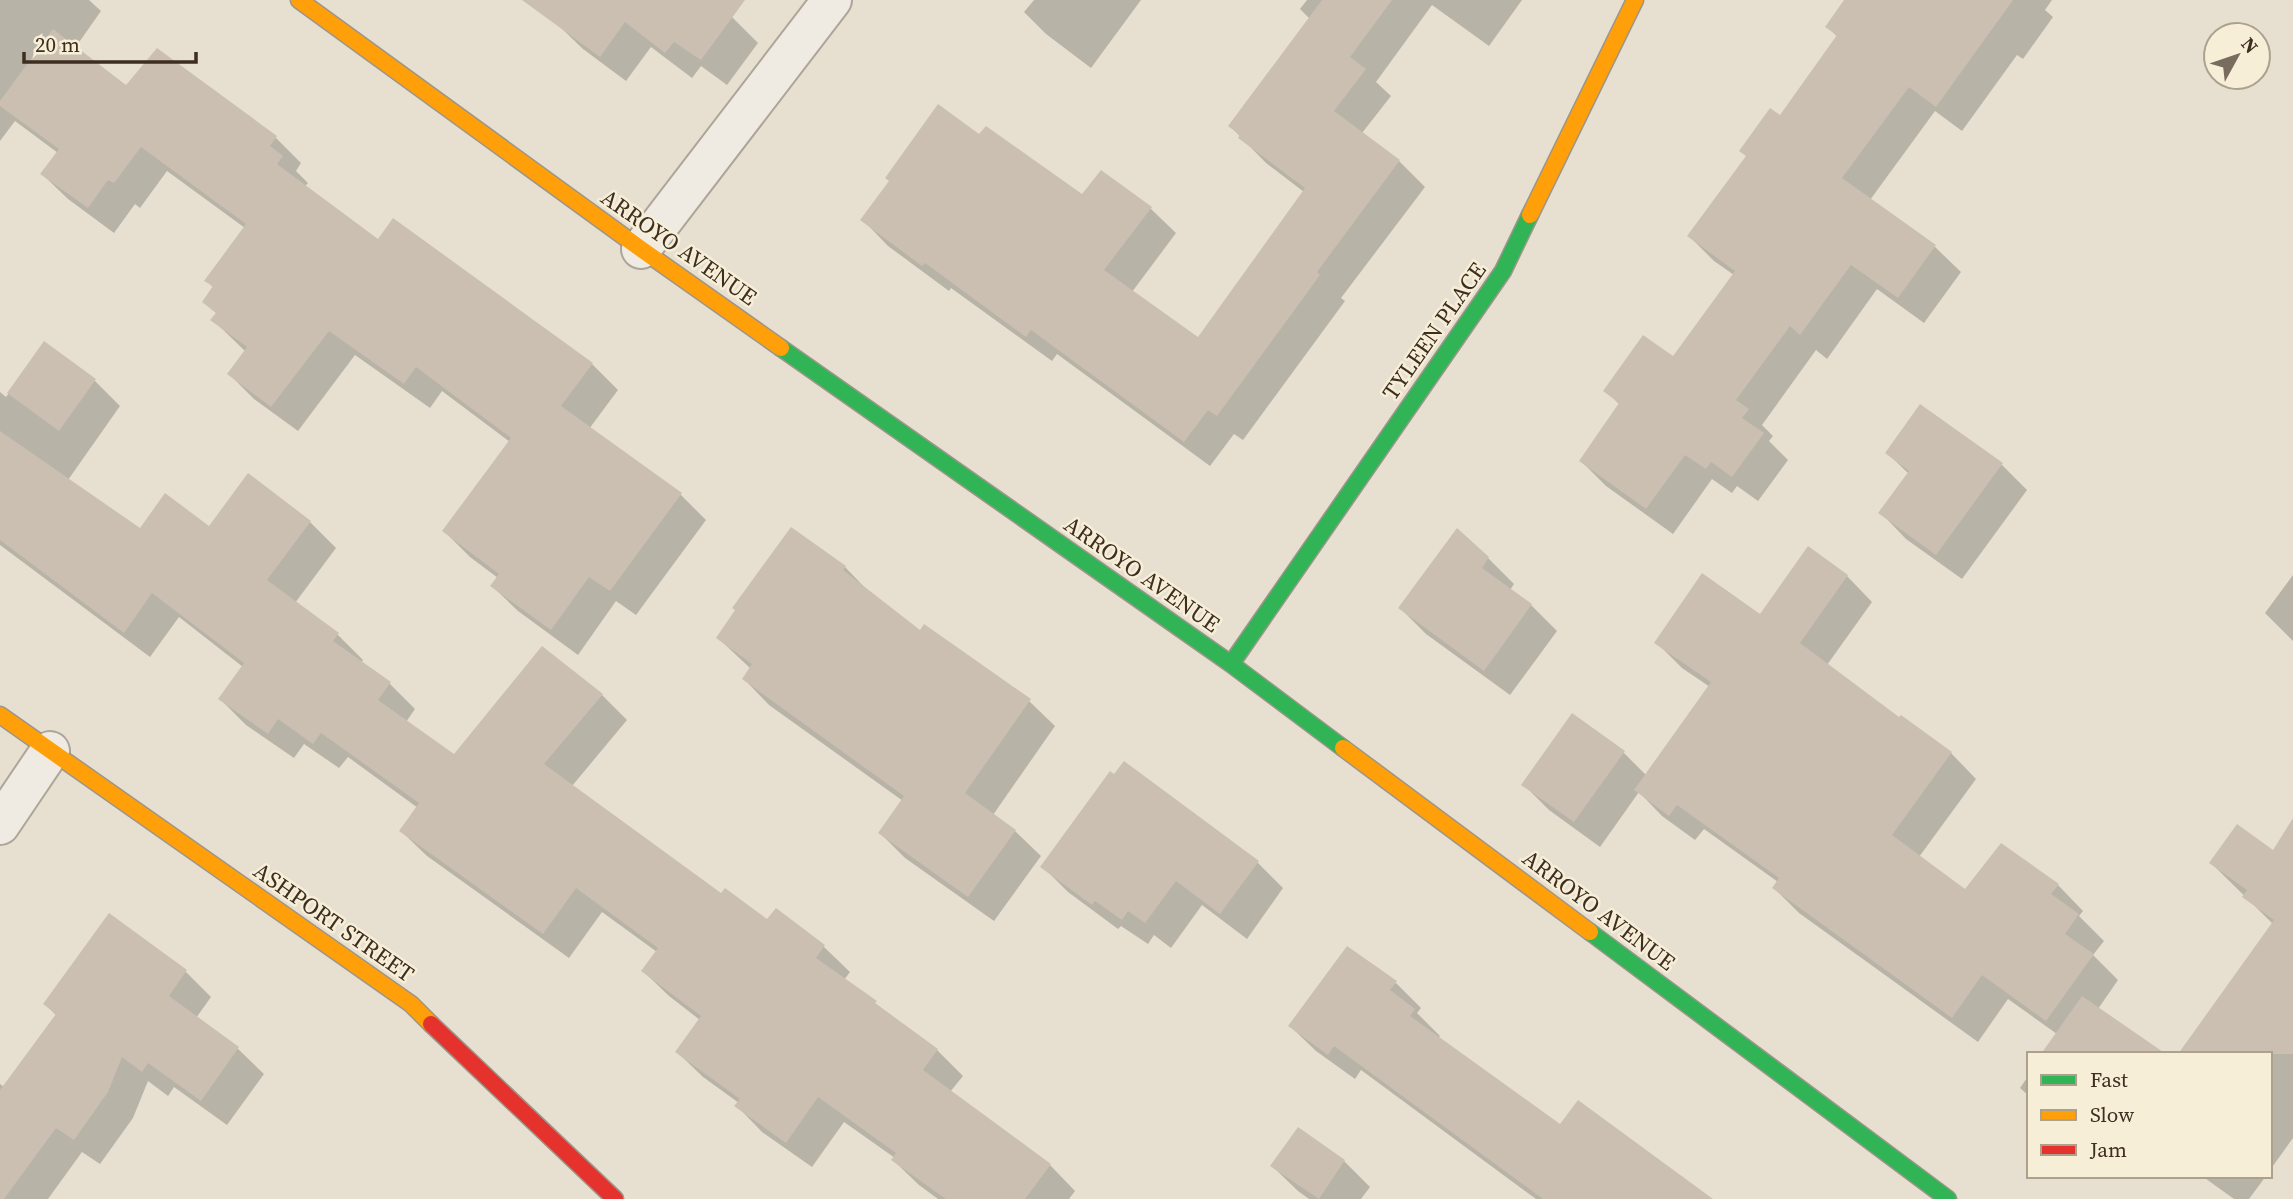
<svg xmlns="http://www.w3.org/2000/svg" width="2293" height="1199" viewBox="0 0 2293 1199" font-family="'Source Serif 4',serif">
  <rect width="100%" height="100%" fill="#e7e0d1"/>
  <path fill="#0003" d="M 0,0 L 89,0 L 101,11 L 75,48 L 126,87 L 157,50 L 276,138 L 301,163 L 296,171 L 308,183 L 304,187 L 378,242 L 394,220 L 592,364 L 618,390 L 589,429 L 681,495 L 706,520 L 636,615 L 616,601 L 578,655 L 518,611 L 492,586 L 498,578 L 470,557 L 444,531 L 510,442 L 442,391 L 430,408 L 355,355 L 298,431 L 254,399 L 229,374 L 246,352 L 213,320 L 217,314 L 204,301 L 214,288 L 207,281 L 245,228 L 167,171 L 140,208 L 135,204 L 114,233 L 68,199 L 42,174 L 58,153 L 15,121 L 0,141 Z
    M 575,0 L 709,0 L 732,17 L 758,43 L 727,85 L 701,66 L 692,78 L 651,47 L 626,81 L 583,49 L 557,24 Z
    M 1034,0 L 1141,0 L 1091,68 L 1046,34 L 1024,12 Z
    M 1307,0 L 1522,0 L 1489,46 L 1432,5 L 1376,82 L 1391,96 L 1362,133 L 1399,161 L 1425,187 L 1341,298 L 1345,301 L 1243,440 L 1234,434 L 1210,466 L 1057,354 L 1052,361 L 951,288 L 949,291 L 888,246 L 863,220 L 979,137 L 1082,197 L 1150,208 L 1176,233 L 1132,292 L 1198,340 L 1304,192 L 1266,163 L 1230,126 L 1310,19 L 1300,9 Z
    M 1847,0 L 2052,0 L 2045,10 L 2053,17 L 2023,59 L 2017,55 L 1962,131 L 1935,111 L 1870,200 L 1935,247 L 1961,272 L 1924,323 L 1877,289 L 1827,359 L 1816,350 L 1762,425 L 1773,436 L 1769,441 L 1788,460 L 1758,501 L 1737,486 L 1732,493 L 1712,479 L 1673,534 L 1606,486 L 1581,461 L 1620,405 L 1606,391 L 1674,359 L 1734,275 L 1714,261 L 1689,236 L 1780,118 L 1838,37 L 1827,27 Z
    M 44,344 L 95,381 L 120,406 L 68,480 L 140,531 L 209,528 L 248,476 L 310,522 L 336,548 L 295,603 L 338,635 L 363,660 L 361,663 L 390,684 L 415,709 L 406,722 L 454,757 L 602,695 L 627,720 L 572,786 L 722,895 L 768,922 L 776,911 L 824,947 L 850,972 L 844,980 L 937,1050 L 963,1076 L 950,1092 L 1050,1165 L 1075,1191 L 1069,1199 L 938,1199 L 919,1185 L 893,1160 L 895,1158 L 844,1122 L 812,1167 L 762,1132 L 737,1106 L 739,1103 L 703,1077 L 677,1052 L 700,1020 L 669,996 L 643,971 L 657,952 L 602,912 L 569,958 L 427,856 L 401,831 L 418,808 L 348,757 L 339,768 L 304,744 L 294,758 L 246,725 L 220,699 L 243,667 L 179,617 L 150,657 L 0,545 L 0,392 L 6,397 Z
    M 1921,406 L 2002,465 L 2027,490 L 1962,579 L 1906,539 L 1881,513 L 1909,474 L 1887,453 Z
    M 791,529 L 845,567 L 870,593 L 920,633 L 1029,701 L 1055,726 L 993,815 L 1015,831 L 1041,856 L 994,921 L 905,858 L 880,833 L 903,801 L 769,705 L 744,679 L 751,669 L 718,638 Z
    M 1488,558 L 1514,584 L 1510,590 L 1531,605 L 1557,631 L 1510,695 L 1426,634 L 1400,608 Z
    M 2293,575 L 2293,641 L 2265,613 Z
    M 1847,576 L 1872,602 L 1827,665 L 1900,719 L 1951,753 L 1976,779 L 1919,857 L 1965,891 L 2058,885 L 2083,911 L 2079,916 L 2104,941 L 2093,955 L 2118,980 L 2098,1009 L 2057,1034 L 2008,999 L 1978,1042 L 1799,913 L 1774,888 L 1778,882 L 1704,829 L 1695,840 L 1662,816 L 1639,792 L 1600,847 L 1549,810 L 1524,785 L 1623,752 L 1647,776 L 1710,687 L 1682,668 L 1656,642 L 1760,617 Z
    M 1124,763 L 1258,863 L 1283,888 L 1247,939 L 1202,905 L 1171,948 L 1154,935 L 1148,944 L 1121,926 L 1118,929 L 1068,892 L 1042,866 Z
    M 2211,863 L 2293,863 L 2293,1138 L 2270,1170 L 2273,924 Z
    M 109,915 L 186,972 L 211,997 L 196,1018 L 238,1049 L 264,1074 L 227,1125 L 174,1087 L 168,1096 L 148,1081 L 133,1118 L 100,1164 L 82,1152 L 48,1199 L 0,1199 L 0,1084 L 4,1087 L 57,1016 L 45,1004 Z
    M 1396,983 L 1421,1008 L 1417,1013 L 1440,1036 L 1438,1038 L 1561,1127 L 1708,1199 L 1536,1199 L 1361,1070 L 1355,1079 L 1316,1051 L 1290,1026 Z
    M 2029,1075 L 2029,1096 L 2020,1088 Z
    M 1298,1129 L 1344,1161 L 1370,1187 L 1361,1199 L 1309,1199 L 1298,1191 L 1272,1166 Z
    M 2202,1176 L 2266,1176 L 2249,1199 L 2234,1199 Z"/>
  <path fill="#cbbfb2" d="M 522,0 L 745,0 L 701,60 L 674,42 L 665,53 L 625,22 L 600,57 Z
    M 1322,0 L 1392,0 L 1350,57 L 1366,69 L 1334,111 L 1400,160 L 1317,272 L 1320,275 L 1217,416 L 1208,410 L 1184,442 L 1031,330 L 1026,337 L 925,263 L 922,266 L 860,220 L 889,181 L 885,178 L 938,104 L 979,134 L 986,126 L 1082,194 L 1101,170 L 1152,207 L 1104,270 L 1198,337 L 1305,188 L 1238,138 L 1240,135 L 1228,126 Z
    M 1844,0 L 2013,0 L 1936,107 L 1909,87 L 1842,178 L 1936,245 L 1898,298 L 1851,265 L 1800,335 L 1790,326 L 1736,400 L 1749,409 L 1742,418 L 1764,433 L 1732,477 L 1711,462 L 1706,469 L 1685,455 L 1646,509 L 1579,461 L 1619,403 L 1603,391 L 1643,335 L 1673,356 L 1735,271 L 1687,236 L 1746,156 L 1739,151 L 1770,108 L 1780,115 L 1837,35 L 1825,27 Z
    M 53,29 L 126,85 L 157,48 L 277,136 L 270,146 L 283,156 L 277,164 L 378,239 L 393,218 L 593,363 L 561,406 L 682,493 L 610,591 L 589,577 L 551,630 L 490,586 L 499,574 L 442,531 L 511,438 L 416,367 L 404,384 L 329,331 L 271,407 L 227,374 L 247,347 L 210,320 L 216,313 L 202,302 L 213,286 L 204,281 L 246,224 L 141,147 L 114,183 L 108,180 L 88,208 L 40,174 L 59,149 L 0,106 L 0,101 Z
    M 44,341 L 96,379 L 59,431 L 7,393 Z
    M 1920,404 L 2003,463 L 1936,555 L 1878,513 L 1909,471 L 1885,453 Z
    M 0,431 L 140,528 L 165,493 L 209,526 L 248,473 L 311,521 L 267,580 L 339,633 L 333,641 L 391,682 L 378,700 L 454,754 L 542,646 L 603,694 L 544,764 L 721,893 L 725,888 L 767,919 L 776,908 L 825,945 L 816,958 L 877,1001 L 875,1003 L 938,1049 L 923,1070 L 1051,1164 L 1025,1199 L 946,1199 L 891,1160 L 896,1153 L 818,1097 L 786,1143 L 734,1106 L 740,1099 L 675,1052 L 701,1016 L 641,971 L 658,948 L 576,888 L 543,934 L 399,831 L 419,803 L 321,733 L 313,744 L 278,719 L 268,734 L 218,699 L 244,663 L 152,593 L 124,633 L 0,540 Z
    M 791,527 L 846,566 L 843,570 L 920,630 L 924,624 L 1031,699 L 965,793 L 1016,830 L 968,897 L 878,833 L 904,796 L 742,679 L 752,664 L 716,638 L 735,610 L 732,608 Z
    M 1457,528 L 1489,557 L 1482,568 L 1532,604 L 1484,671 L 1398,608 Z
    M 1808,546 L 1848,575 L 1800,643 L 1899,717 L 1901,715 L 1952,752 L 1892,835 L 1965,889 L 2001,843 L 2059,884 L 2051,894 L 2079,914 L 2065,934 L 2094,954 L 2046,1021 L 1982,975 L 1952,1018 L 1772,888 L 1779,878 L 1677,805 L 1669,816 L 1634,790 L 1711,682 L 1654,643 L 1702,573 L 1760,614 Z
    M 1572,713 L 1625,751 L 1574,822 L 1521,785 Z
    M 1124,761 L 1259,861 L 1220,914 L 1176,881 L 1145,923 L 1128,911 L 1122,920 L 1095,901 L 1092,905 L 1040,867 L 1110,771 L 1114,774 Z
    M 2293,818 L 2293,1054 L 2178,1054 L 2274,920 L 2242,897 L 2247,890 L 2209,863 L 2237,824 L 2273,850 Z
    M 109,913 L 187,970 L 169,996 L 239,1047 L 201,1101 L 148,1063 L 142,1072 L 122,1057 L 108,1092 L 74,1140 L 56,1128 L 4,1199 L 0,1199 L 0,1090 L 56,1014 L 43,1004 Z
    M 1347,946 L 1397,981 L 1390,990 L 1415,1009 L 1410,1016 L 1560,1124 L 1578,1100 L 1713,1199 L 1543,1199 L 1334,1046 L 1328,1055 L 1288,1026 Z
    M 2082,996 L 2166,1054 L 2041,1054 Z
    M 1298,1127 L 1345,1160 L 1319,1199 L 1270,1166 Z"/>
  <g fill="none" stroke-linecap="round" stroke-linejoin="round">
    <g stroke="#ada599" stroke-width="42">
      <path id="street" d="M 641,249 L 832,0
        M 0,825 L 50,751"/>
    </g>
    <g stroke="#9c958a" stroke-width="19">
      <path id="fast" d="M 781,348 L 1231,664 L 1343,748
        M 1231,664 L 1503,271 L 1530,215
        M 1590,932 L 1948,1199"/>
    </g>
    <g stroke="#9c958a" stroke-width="19">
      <path id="slow" d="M 299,0 L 641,249 L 781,348
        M 1530,215 L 1635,0
        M 0,715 L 411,1004 L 431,1024
        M 1343,748 L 1590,932"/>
    </g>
    <g stroke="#9c958a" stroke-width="19">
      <path id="jam" d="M 431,1024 L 615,1199"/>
    </g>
    <use href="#street" stroke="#efebe3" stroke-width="38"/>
    <use href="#fast" stroke="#30b455" stroke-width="16"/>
    <use href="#slow" stroke="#ff9f0a" stroke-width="16"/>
    <use href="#jam" stroke="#e5322d" stroke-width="16"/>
  </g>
  <g text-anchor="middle" stroke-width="5" stroke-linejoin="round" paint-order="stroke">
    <g font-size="23" fill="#3d2e20" stroke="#f7eed8">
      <text transform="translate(679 247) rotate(35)" y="8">ARROYO AVENUE</text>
      <text transform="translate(1434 331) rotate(-55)" y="8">TYLEEN PLACE</text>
      <text transform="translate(1142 574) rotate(35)" y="8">ARROYO AVENUE</text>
      <text transform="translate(1599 910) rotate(37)" y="8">ARROYO AVENUE</text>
      <text transform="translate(334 922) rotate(35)" y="8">ASHPORT STREET</text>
    </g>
  </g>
  <rect x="2027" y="1052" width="245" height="126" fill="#f7eed8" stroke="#ada18e" stroke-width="2"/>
  <rect x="2041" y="1075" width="35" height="10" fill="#30b455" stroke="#ada18e" stroke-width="2"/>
  <text x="2090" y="1087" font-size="21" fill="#3d2e20">Fast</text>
  <rect x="2041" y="1110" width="35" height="10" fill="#ff9f0a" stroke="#ada18e" stroke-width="2"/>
  <text x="2090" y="1122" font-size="21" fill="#3d2e20">Slow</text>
  <rect x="2041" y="1145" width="35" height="10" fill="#e5322d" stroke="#ada18e" stroke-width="2"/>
  <text x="2090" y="1157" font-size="21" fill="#3d2e20">Jam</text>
  <g transform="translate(2237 56) rotate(50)"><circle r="33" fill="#f7eed8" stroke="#ada18e" stroke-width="2"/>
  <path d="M0-5L12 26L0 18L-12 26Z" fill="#786c5e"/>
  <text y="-10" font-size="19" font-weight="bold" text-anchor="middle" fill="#3d2e20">N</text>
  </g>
  <path d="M24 52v10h172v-10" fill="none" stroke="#3d2e20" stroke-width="3.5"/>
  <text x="35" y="52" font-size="21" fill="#3d2e20" stroke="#f7eed8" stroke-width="5" paint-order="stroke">20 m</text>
</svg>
